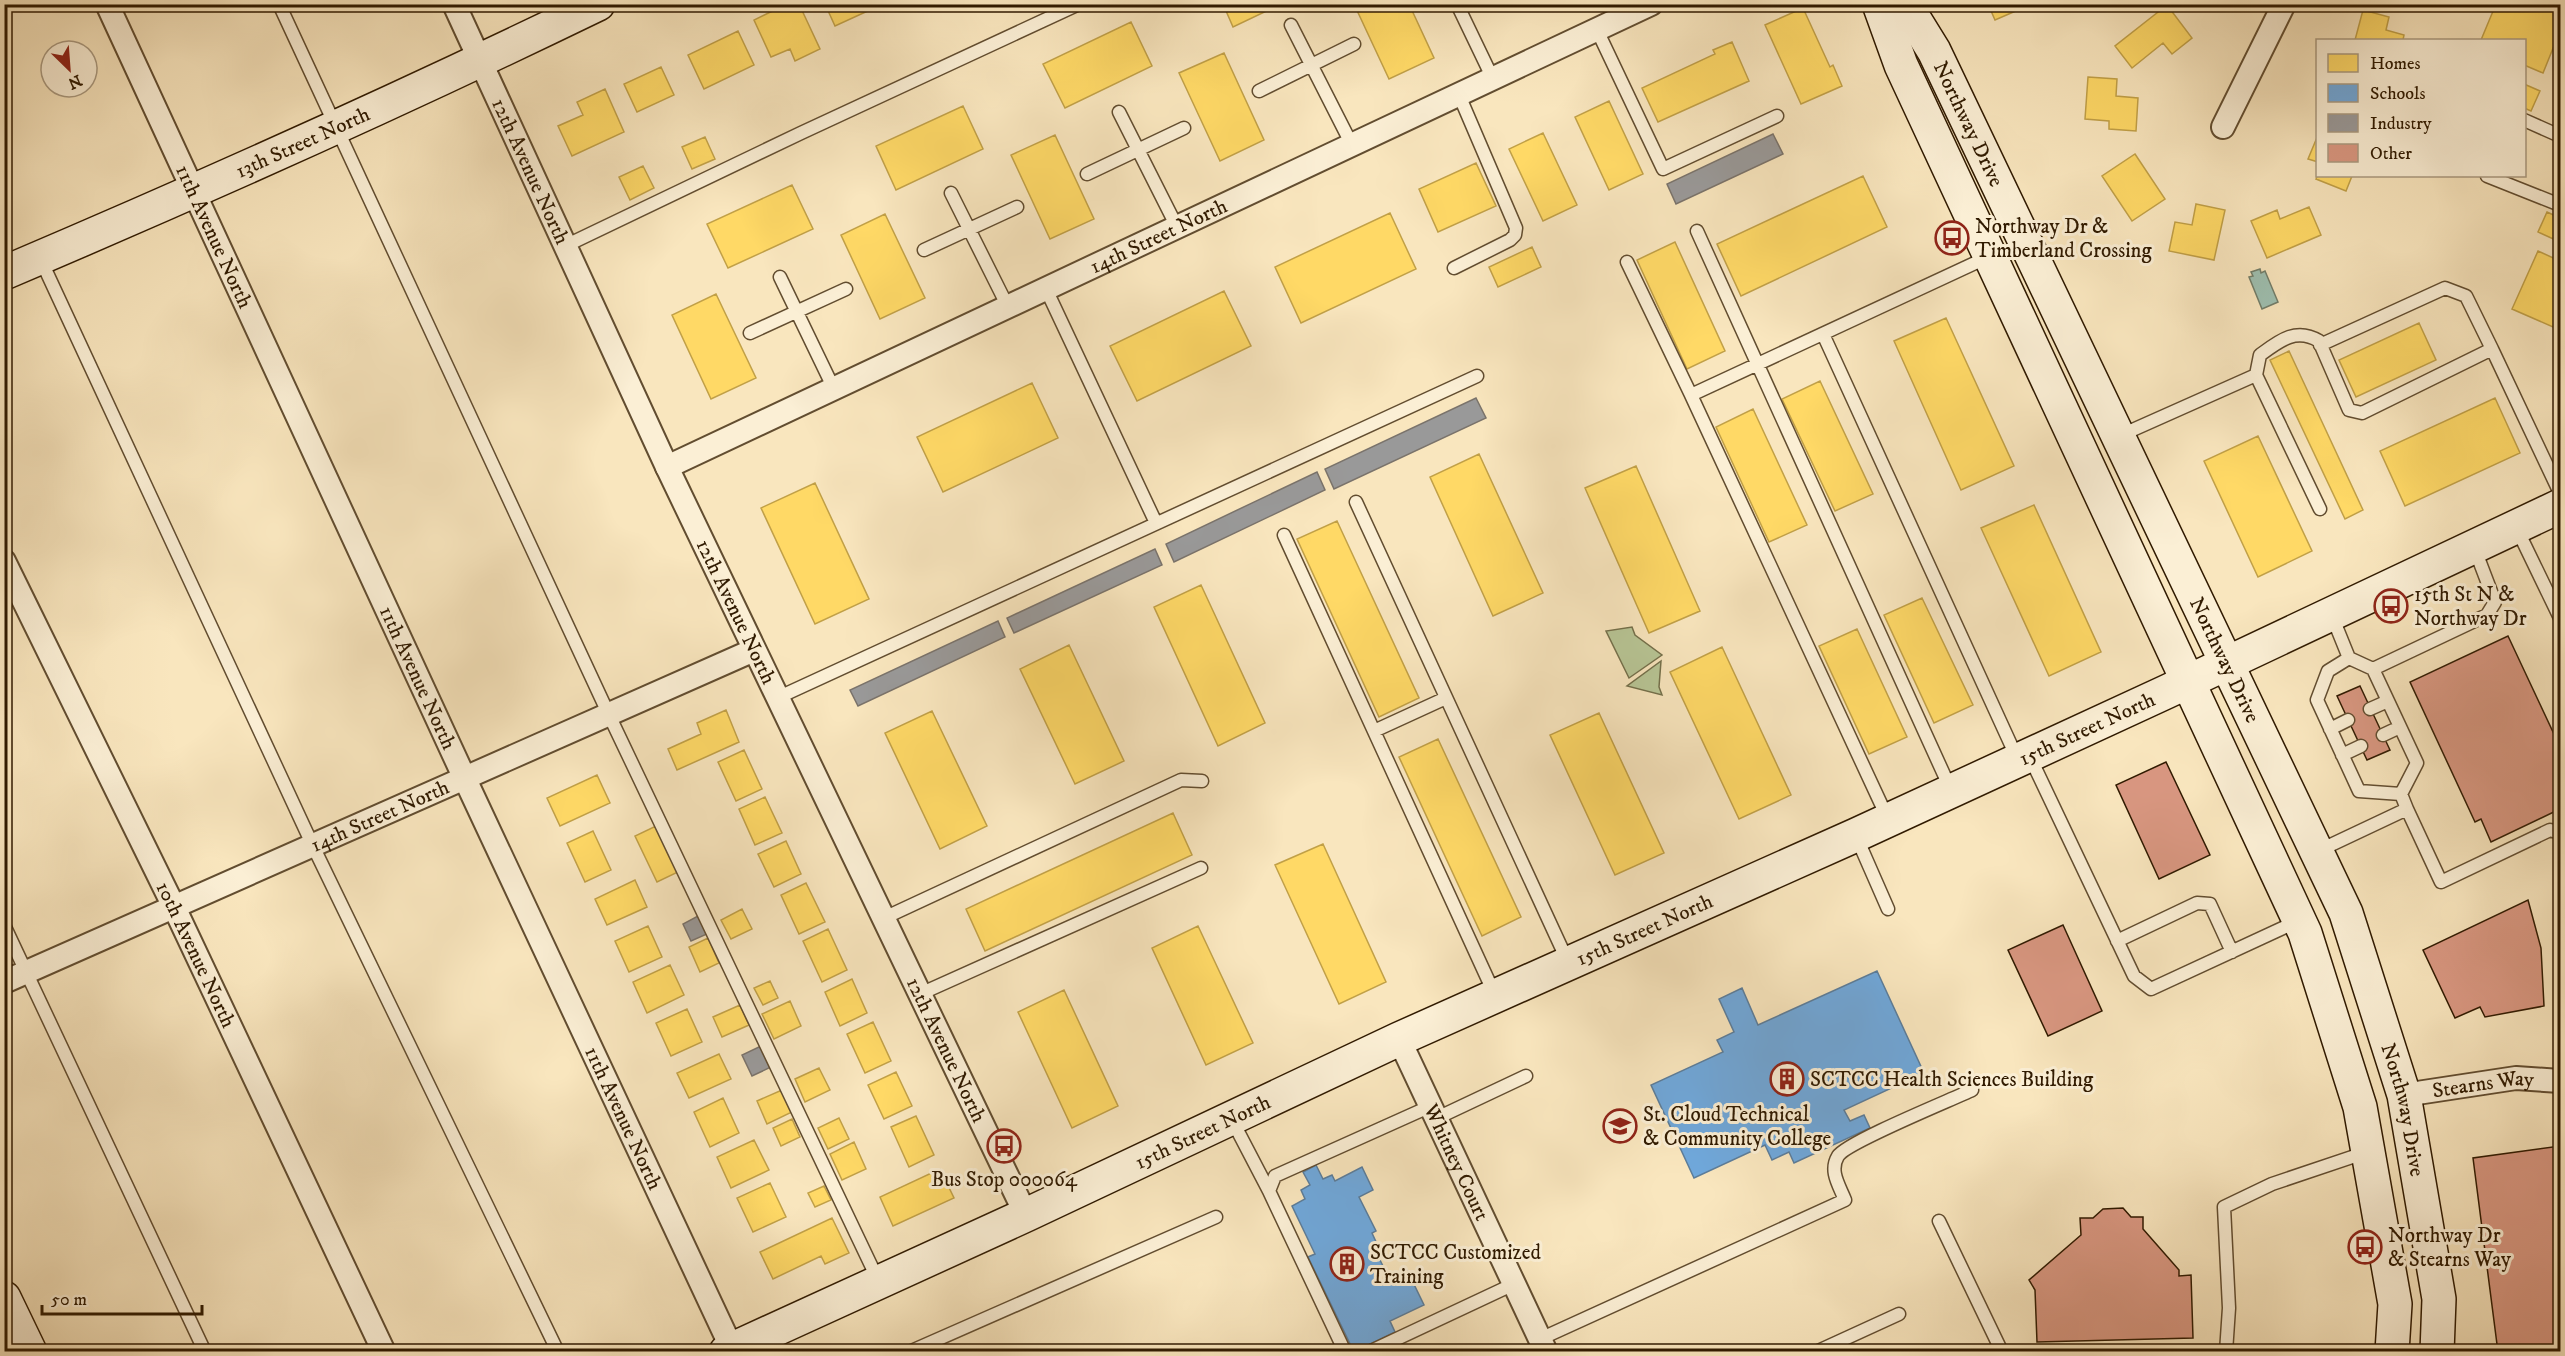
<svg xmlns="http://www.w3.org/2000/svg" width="2565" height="1356" viewBox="0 0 2565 1356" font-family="'IM FELL DW Pica',serif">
  <rect width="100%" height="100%" fill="#f9e6be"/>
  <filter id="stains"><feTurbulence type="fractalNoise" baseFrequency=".00333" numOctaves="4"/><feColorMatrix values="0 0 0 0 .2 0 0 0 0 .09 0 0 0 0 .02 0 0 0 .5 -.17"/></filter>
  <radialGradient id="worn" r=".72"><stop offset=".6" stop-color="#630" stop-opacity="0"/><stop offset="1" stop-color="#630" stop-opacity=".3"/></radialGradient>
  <path fill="#b8c696" stroke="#74704b" stroke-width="1.5" d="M 1632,627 L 1635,635 L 1662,655 L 1629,678 L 1606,631 Z
    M 1661,661 L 1659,687 L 1662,695 L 1627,686 Z"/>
  <path fill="#9ec0b1" stroke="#727e6a" stroke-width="1.5" d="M 2260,269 L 2261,273 L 2265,271 L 2278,302 L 2262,309 L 2249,277 L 2253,276 L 2251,272 Z"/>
  <path fill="#ffd966" stroke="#c1a047" stroke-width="1.5" d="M 787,4 L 799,4 L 820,49 L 795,61 L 790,49 L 771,57 L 754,20 Z
    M 825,4 L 883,4 L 835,26 Z
    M 907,4 L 924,4 L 910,11 Z
    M 1223,4 L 1281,4 L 1233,27 Z
    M 1354,4 L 1409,4 L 1434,58 L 1389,79 Z
    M 1988,4 L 2016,4 L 2018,10 L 1995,20 Z
    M 2496,4 L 2547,4 L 2560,10 L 2560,31 L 2543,73 L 2524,65 L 2524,40 L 2481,40 Z
    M 2167,5 L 2192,38 L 2172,54 L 2163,43 L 2132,68 L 2115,46 Z
    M 1803,8 L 1830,67 L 1833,65 L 1842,86 L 1801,104 L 1765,25 Z
    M 2363,10 L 2389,17 L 2386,30 L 2404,35 L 2403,40 L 2355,40 Z
    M 1131,22 L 1152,66 L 1065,108 L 1043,64 Z
    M 738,31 L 754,65 L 704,89 L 688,55 Z
    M 1732,42 L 1749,81 L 1658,122 L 1642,88 L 1715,54 L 1713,50 Z
    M 1224,53 L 1264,140 L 1220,161 L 1179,73 Z
    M 661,67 L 674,95 L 637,112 L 624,84 Z
    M 2088,77 L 2117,79 L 2116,96 L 2138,98 L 2136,131 L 2109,129 L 2109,121 L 2085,119 Z
    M 2524,84 L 2540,91 L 2531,111 L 2524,108 Z
    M 605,89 L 624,132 L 572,156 L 558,126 L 583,115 L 577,102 Z
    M 1609,101 L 1643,174 L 1609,190 L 1575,117 Z
    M 963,106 L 983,149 L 896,190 L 876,146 Z
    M 1543,133 L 1577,205 L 1543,221 L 1509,149 Z
    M 1055,135 L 1094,219 L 1050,239 L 1011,155 Z
    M 2318,135 L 2318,162 L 2308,159 Z
    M 705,137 L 715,159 L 692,169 L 682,147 Z
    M 2135,154 L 2165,199 L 2132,221 L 2102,176 Z
    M 1476,163 L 1496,206 L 1438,232 L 1419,189 Z
    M 643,166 L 654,188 L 630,200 L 619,177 Z
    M 2318,175 L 2318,176 L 2352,176 L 2346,191 L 2316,179 Z
    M 1863,176 L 1887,227 L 1741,296 L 1717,244 Z
    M 792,185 L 813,229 L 728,268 L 707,224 Z
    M 2196,204 L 2225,210 L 2214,260 L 2169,251 L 2175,222 L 2192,225 Z
    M 2309,207 L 2321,235 L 2267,258 L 2251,221 L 2277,210 L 2280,219 Z
    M 2547,212 L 2560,218 L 2560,242 L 2538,232 Z
    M 1390,213 L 1416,269 L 1301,323 L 1275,267 Z
    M 885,214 L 925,298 L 880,319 L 841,235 Z
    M 1675,242 L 1725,351 L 1687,369 L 1637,260 Z
    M 1532,247 L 1541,267 L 1498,287 L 1489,267 Z
    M 2538,251 L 2560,261 L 2560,330 L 2512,309 Z
    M 1224,291 L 1251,346 L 1137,401 L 1110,346 Z
    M 716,294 L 756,378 L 711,399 L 672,315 Z
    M 1946,318 L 2014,466 L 1961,490 L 1894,341 Z
    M 2419,323 L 2436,360 L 2356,397 L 2339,360 Z
    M 2289,351 L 2363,510 L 2345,519 L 2270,360 Z
    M 1820,381 L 1873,494 L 1835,511 L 1782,399 Z
    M 1032,383 L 1058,438 L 943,492 L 917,437 Z
    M 2495,398 L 2520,453 L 2405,506 L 2380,451 Z
    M 1753,409 L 1807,525 L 1769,542 L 1716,427 Z
    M 2258,436 L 2312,551 L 2258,577 L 2204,461 Z
    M 1479,454 L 1543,593 L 1493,616 L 1430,477 Z
    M 1636,466 L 1700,611 L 1649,633 L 1585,488 Z
    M 815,483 L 869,599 L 815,624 L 761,508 Z
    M 2034,505 L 2101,652 L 2049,676 L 1981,528 Z
    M 1337,521 L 1419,698 L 1379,717 L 1297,539 Z
    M 1201,585 L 1265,723 L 1218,746 L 1154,607 Z
    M 1922,598 L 1973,705 L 1934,723 L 1884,615 Z
    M 1857,629 L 1907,737 L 1869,754 L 1819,646 Z
    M 1069,645 L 1124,761 L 1075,784 L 1020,669 Z
    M 1722,647 L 1791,795 L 1739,819 L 1670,672 Z
    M 726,710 L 739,742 L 677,770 L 668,749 L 701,734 L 697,723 Z
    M 932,711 L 987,826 L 940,849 L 885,733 Z
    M 1599,713 L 1664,853 L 1615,875 L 1550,735 Z
    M 1438,739 L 1521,917 L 1482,936 L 1399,757 Z
    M 744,750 L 762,789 L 736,801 L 718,762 Z
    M 597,775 L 610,803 L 560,826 L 547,798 Z
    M 765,797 L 782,833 L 755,845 L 739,809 Z
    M 1173,813 L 1192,855 L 985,951 L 966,909 Z
    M 656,826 L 678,872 L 657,882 L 635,836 Z
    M 593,831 L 611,870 L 585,882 L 567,843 Z
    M 786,841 L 801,874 L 774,887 L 758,854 Z
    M 1323,844 L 1386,982 L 1339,1004 L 1275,865 Z
    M 635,880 L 647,907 L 607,925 L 595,899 Z
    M 806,883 L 825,922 L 799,934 L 781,895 Z
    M 742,909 L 752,929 L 731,939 L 721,920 Z
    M 648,926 L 662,957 L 629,972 L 615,941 Z
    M 1198,926 L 1253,1043 L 1206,1065 L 1152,948 Z
    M 828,929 L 847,970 L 822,982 L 803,941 Z
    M 708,938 L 719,963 L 700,972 L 689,947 Z
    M 670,965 L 684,995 L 647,1013 L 633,982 Z
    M 852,979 L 867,1013 L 840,1026 L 825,992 Z
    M 770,981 L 778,998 L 763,1005 L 754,988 Z
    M 1064,990 L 1118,1106 L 1072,1128 L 1018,1012 Z
    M 790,1001 L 801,1026 L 774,1039 L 762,1014 Z
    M 740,1005 L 749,1025 L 722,1037 L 713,1017 Z
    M 687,1009 L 702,1042 L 671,1056 L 656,1023 Z
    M 873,1022 L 891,1061 L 865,1073 L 847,1034 Z
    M 719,1054 L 731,1079 L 689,1098 L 677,1073 Z
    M 819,1068 L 830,1090 L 805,1102 L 795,1079 Z
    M 896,1072 L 912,1106 L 884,1119 L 868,1085 Z
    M 782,1090 L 792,1112 L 767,1124 L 757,1101 Z
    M 723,1098 L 739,1133 L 710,1147 L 694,1112 Z
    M 916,1116 L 934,1155 L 909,1167 L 891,1127 Z
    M 839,1118 L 849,1139 L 828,1149 L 818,1128 Z
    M 792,1119 L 800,1137 L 781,1146 L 773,1128 Z
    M 754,1140 L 769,1170 L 731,1188 L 717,1157 Z
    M 854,1142 L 866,1169 L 842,1180 L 830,1154 Z
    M 940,1169 L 954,1198 L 893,1226 L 880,1197 Z
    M 770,1183 L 786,1217 L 753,1232 L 737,1198 Z
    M 824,1186 L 831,1200 L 815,1207 L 808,1193 Z
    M 832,1218 L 849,1253 L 825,1264 L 821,1256 L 773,1279 L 760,1252 Z"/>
  <path fill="#6fa8dc" stroke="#5c7d9a" stroke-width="1.5" d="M 1877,971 L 1924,1073 L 1844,1110 L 1850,1121 L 1864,1115 L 1870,1128 L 1794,1163 L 1789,1152 L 1772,1160 L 1765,1145 L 1694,1178 L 1651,1085 L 1723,1052 L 1717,1040 L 1734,1032 L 1719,999 L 1742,988 L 1758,1025 Z
    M 1316,1165 L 1323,1179 L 1332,1175 L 1335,1181 L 1362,1167 L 1373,1190 L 1359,1197 L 1376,1231 L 1372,1233 L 1383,1257 L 1379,1258 L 1385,1270 L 1377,1273 L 1381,1282 L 1407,1270 L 1424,1305 L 1390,1321 L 1395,1332 L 1354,1352 L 1308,1257 L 1315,1254 L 1292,1206 L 1305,1199 L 1301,1190 L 1310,1185 L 1303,1172 Z"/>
  <path fill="#999" stroke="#7a736b" stroke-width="1.5" d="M 1773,134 L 1783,154 L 1676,204 L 1667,184 Z
    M 1476,398 L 1486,418 L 1334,489 L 1325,469 Z
    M 1317,472 L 1325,490 L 1174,562 L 1166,544 Z
    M 1155,549 L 1162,565 L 1014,633 L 1007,618 Z
    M 998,621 L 1005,637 L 858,706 L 850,690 Z
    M 698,916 L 707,934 L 691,941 L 683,924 Z
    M 761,1046 L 771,1067 L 752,1076 L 742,1055 Z"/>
  <path fill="#d99781" stroke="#301a00" stroke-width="1.5" d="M 2508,636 L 2560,747 L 2560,809 L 2491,842 L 2481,819 L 2475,822 L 2410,682 Z
    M 2360,686 L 2390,750 L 2367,760 L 2337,696 Z
    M 2166,762 L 2210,855 L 2159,879 L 2116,785 Z
    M 2528,900 L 2541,948 L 2544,1006 L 2485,1017 L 2480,1007 L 2455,1018 L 2423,950 Z
    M 2063,925 L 2102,1011 L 2048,1036 L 2008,950 Z
    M 2560,1146 L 2560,1352 L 2498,1352 L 2473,1158 Z
    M 2123,1208 L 2131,1217 L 2143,1217 L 2143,1229 L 2179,1270 L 2179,1276 L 2191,1275 L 2193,1338 L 2037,1342 L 2035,1290 L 2029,1280 L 2081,1235 L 2080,1218 L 2093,1218 L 2103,1209 Z"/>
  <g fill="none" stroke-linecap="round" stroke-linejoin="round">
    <g stroke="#624d30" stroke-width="15">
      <path id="lane" d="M 279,4 L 609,715 L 879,1282
        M 1457,4 L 1493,79
        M 1291,25 L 1352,145
        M 1597,30 L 1663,169 L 1777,116
        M 1259,91 L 1354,44
        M 1119,112 L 1177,227
        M 2524,120 L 2560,136
        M 1087,174 L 1184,128
        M 2487,176 L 2560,205
        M 951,193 L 1008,307
        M 1697,231 L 1951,790
        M 565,246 L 801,133 L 1079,4
        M 924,250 L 1017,207
        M 40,258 L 313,846 L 558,1352
        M 1627,262 L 1691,395
        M 1454,268 L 1510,240 L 1515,235 L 1516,228 L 1459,95
        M 780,277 L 834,389
        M 1046,289 L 1156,523
        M 750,333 L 846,289
        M 1823,334 L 2017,758
        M 2320,345 L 2445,288 L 2466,296 L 2492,349
        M 2256,375 L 2260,355 C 2279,341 2296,327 2319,341 L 2349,410 L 2362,413 L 2492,349 L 2560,493
        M 2119,436 L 2256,375 L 2320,509
        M 1356,502 L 1568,962
        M 2516,527 L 2560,618
        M 1284,535 L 1495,995
        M 2332,616 L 2349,658 L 2328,671 L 2317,700 L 2359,791 L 2401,794 L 2407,809
        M 2349,658 L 2373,669 L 2417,763 L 2401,794
        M 2373,669 L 2487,615 L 2495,602 L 2474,547
        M 777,698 L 1477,376
        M 2370,709 L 2388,701
        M 2330,729 L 2348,720
        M 1374,731 L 1446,698
        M 2383,735 L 2400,727
        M 2342,755 L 2361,746
        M 2030,757 L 2134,976 L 2151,989 L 2298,921
        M 1888,819 L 1691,395 L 1988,257
        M 1856,836 L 1888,909
        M 2318,851 L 2407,809 L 2441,882 L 2550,830 L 2560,833
        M 884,918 L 1181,780 L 1202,781
        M 4,925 L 205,1352
        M 2117,941 L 2197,903 L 2210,904 L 2232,952
        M 920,994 L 1201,868
        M 1437,1118 L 1526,1076
        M 1232,1120 L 1269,1191
        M 1939,1221 L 2002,1352
        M 1540,1339 L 1845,1200 C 1839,1185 1829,1171 1838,1156 C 1847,1142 1951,1100 1972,1090
        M 909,1352 L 1216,1217
        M 1345,1352 L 1269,1191 L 1275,1176 L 1431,1106
        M 1369,1352 L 1514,1284
        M 1816,1352 L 1899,1314
        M 2226,1352 L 2229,1308 L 2224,1207 L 2272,1184 L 2367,1152"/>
    </g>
    <g stroke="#624d30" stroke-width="26">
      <g id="street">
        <path id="s1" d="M 107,4 L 465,779 L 732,1349"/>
        <path id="s2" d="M 454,4 L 667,467 L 1026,1215"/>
        <path d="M 2223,127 L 2284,4"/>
        <path id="s3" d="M 667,467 L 1651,4"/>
        <path id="s4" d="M 4,561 L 174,907 L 384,1352"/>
        <path id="s5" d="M 4,982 L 754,650"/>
        <path id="s6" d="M 1399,1039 L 1546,1352"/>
        <path id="s7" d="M 2404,1095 L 2516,1078 L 2560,1081"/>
      </g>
    </g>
    <g stroke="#301a00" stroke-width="36">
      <g id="secondary">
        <path d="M 1879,4 L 1901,65 L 2305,933 L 2360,1107 L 2395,1304 L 2392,1352"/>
        <path id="s8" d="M 1905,4 L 1934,51 L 2346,913 L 2404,1095 L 2439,1299 L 2437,1352"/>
        <path id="s9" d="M 4,273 C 204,188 402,99 598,4"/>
        <path d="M 4,1298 L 30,1352"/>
        <path id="s10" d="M 726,1352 L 1026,1215 L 1399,1039 L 1856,835 L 2166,692 L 2560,506"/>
      </g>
    </g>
    <use href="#lane" stroke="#fbefd5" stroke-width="12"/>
    <use href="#street" stroke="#fbefd5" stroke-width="22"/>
    <use href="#secondary" stroke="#fbefd5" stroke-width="33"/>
  </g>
  <defs>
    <g id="bus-ring" transform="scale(1.725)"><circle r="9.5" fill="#fbefd5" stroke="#8f2418" stroke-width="1.5"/><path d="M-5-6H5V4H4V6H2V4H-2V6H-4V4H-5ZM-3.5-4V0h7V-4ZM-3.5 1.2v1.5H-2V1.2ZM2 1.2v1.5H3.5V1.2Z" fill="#8f2418"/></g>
    <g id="building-ring" transform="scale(1.725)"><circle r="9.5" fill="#fbefd5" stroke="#8f2418" stroke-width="1.5"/><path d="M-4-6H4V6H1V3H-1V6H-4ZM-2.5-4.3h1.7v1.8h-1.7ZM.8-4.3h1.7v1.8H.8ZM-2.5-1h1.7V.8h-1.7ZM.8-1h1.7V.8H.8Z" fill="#8f2418"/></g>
    <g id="university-ring" transform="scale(1.725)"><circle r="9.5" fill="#fbefd5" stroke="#8f2418" stroke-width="1.5"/><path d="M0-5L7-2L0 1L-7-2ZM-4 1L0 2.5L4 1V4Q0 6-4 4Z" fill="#8f2418"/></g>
  </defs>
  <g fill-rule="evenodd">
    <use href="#bus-ring" x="1952" y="238"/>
    <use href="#bus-ring" x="2391" y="606"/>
    <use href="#building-ring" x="1787" y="1079"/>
    <use href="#university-ring" x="1620" y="1126"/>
    <use href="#bus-ring" x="1004" y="1146"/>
    <use href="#bus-ring" x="2365" y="1247"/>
    <use href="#building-ring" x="1347" y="1264"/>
  </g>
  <g text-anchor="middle" stroke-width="6" stroke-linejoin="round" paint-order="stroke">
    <g font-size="21" fill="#301a00" stroke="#fbefd5">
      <text dy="7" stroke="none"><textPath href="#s8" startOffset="136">Northway Drive</textPath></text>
      <text dy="7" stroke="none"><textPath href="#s9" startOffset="326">13th Street North</textPath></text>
      <text dy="7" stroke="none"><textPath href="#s2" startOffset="184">12th Avenue North</textPath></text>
      <text dy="7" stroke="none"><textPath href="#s1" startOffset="256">11th Avenue North</textPath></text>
      <text dy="7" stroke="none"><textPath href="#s3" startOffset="543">14th Street North</textPath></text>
      <text dy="7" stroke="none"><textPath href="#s2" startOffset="670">12th Avenue North</textPath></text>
      <text dy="7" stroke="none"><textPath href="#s8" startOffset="730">Northway Drive</textPath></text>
      <text dy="7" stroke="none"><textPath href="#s1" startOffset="742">11th Avenue North</textPath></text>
      <text dy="7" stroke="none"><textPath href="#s10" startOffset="1497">15th Street North</textPath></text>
      <text dy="7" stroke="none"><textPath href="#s5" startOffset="411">14th Street North</textPath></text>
      <text dy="7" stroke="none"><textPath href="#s10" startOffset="1011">15th Street North</textPath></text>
      <text dy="7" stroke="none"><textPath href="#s4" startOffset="438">10th Avenue North</textPath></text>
      <text dy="7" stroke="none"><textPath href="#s2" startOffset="1156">12th Avenue North</textPath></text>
      <text dy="7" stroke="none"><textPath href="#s7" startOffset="80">Stearns Way</textPath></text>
      <text dy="7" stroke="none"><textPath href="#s8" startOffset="1216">Northway Drive</textPath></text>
      <text dy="7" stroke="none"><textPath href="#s1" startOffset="1228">11th Avenue North</textPath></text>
      <text dy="7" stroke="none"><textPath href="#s10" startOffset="525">15th Street North</textPath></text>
      <text dy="7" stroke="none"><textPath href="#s6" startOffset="136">Whitney Court</textPath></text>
    </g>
    <g font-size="21" fill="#301a00" stroke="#fbefd5" text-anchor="start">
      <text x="1975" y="233">Northway Dr &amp;<tspan x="1975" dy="24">Timberland Crossing</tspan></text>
      <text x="2414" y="601">15th St N &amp;<tspan x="2414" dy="24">Northway Dr</tspan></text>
      <text x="1810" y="1086">SCTCC Health Sciences Building</text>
      <text x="1643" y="1121">St. Cloud Technical<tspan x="1643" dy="24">&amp; Community College</tspan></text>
      <text x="1004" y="1186" text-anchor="middle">Bus Stop 000064</text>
      <text x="2388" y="1242">Northway Dr<tspan x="2388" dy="24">&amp; Stearns Way</tspan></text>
      <text x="1370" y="1259">SCTCC Customized<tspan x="1370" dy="24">Training</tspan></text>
    </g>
  </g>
  <rect width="2565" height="1356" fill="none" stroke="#f9e6be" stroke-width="24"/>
  <rect x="6" y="6" width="2553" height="1344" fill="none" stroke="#301a00" stroke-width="3"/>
  <rect x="12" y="12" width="2541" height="1332" fill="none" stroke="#301a00" stroke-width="1.5"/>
  <rect x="2316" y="39" width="210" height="138" fill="#fbefd5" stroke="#aa9a80" stroke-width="1.5"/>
  <rect x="2328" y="54" width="30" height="18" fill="#ffd966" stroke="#aa9a80" stroke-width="1.5"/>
  <text x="2370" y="69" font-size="18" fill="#301a00">Homes</text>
  <rect x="2328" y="84" width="30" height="18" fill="#6fa8dc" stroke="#aa9a80" stroke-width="1.5"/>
  <text x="2370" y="99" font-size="18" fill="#301a00">Schools</text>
  <rect x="2328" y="114" width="30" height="18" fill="#999999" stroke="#aa9a80" stroke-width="1.5"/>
  <text x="2370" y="129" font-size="18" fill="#301a00">Industry</text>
  <rect x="2328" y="144" width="30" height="18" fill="#d99781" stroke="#aa9a80" stroke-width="1.5"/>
  <text x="2370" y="159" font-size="18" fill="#301a00">Other</text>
  <g transform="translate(69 69) rotate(155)"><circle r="28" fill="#fbefd5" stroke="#aa9a80" stroke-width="1.5"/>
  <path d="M0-4.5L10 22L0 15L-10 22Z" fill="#8f2418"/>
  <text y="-9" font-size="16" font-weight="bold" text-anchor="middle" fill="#301a00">N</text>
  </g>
  <path d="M42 1305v9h160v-9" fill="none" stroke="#301a00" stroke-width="3"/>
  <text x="51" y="1305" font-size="18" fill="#301a00" stroke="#fbefd5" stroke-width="4.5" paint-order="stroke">50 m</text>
  <rect width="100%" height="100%" filter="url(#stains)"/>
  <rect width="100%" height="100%" fill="url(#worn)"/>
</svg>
